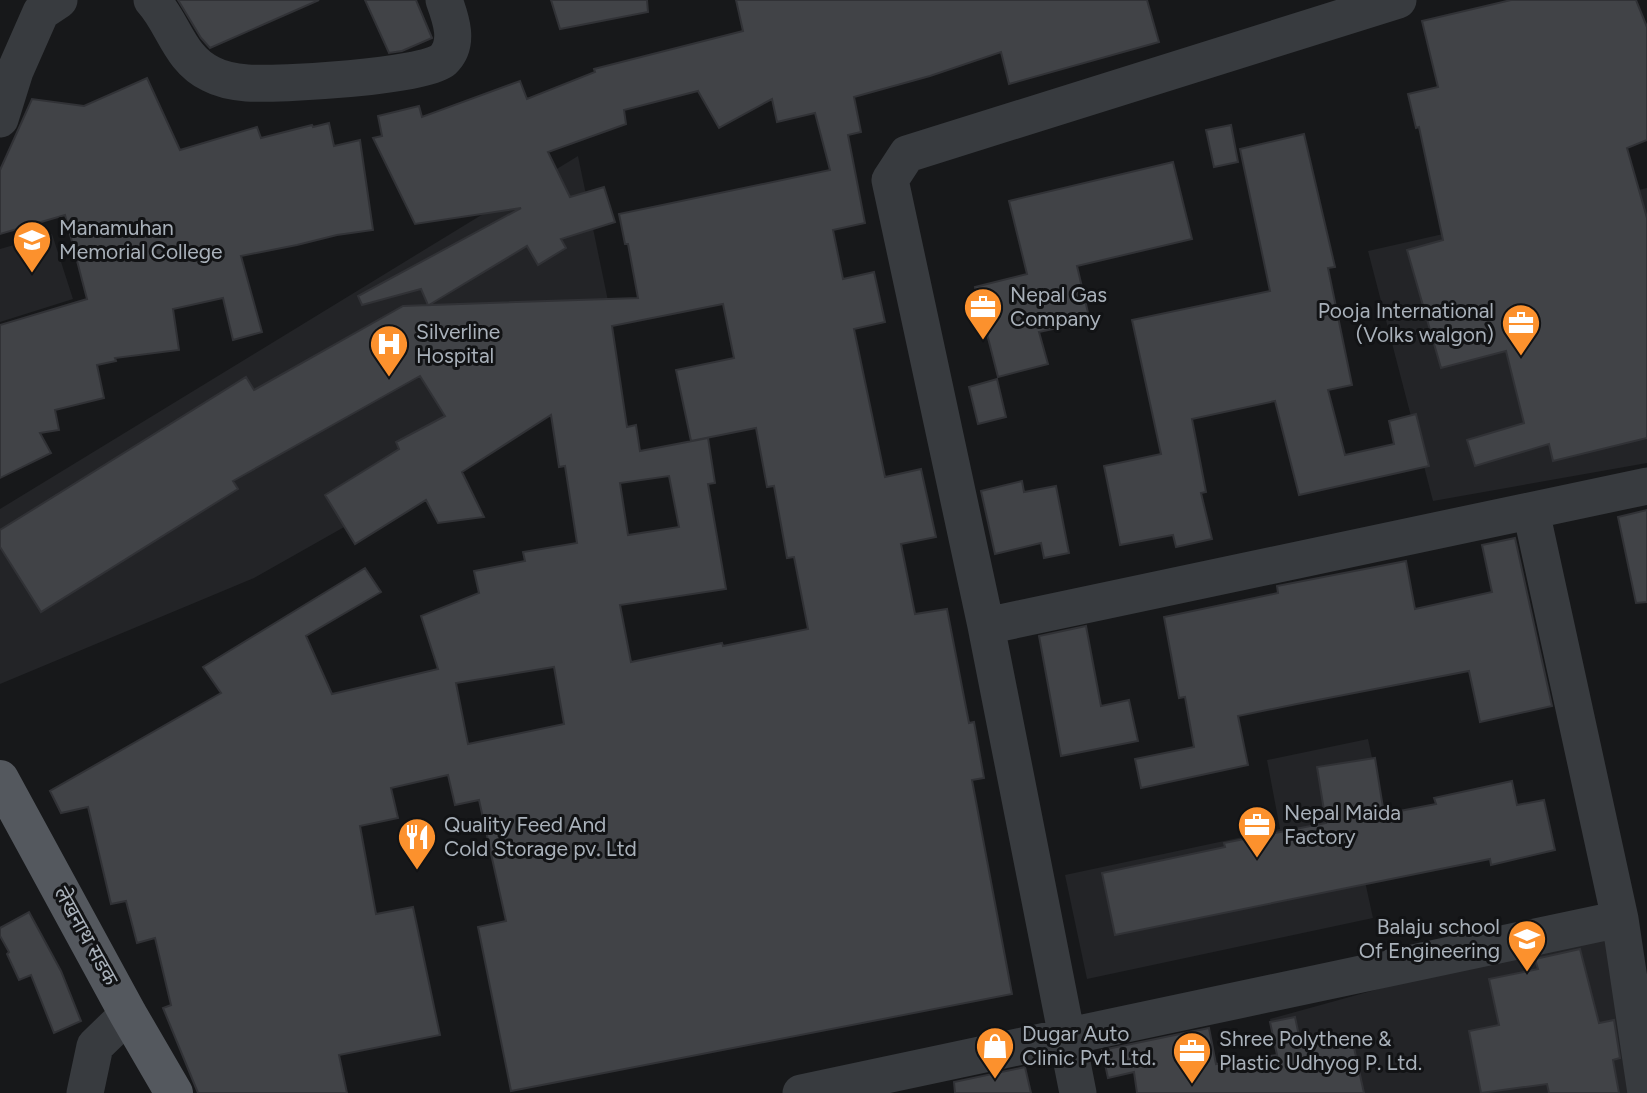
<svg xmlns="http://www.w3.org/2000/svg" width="1647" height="1093" viewBox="0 0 1647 1093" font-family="Figtree,'Noto Sans Devanagari',sans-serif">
  <rect width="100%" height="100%" fill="#17181a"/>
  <path fill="#232427" d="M 578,156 L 613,325 L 514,431 L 254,578 L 0,684 L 0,509 Z
    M 1647,188 L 1647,463 L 1433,501 L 1368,251 Z
    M 52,234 L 73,299 L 0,322 L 0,249 Z
    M 1368,739 L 1393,856 L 1361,863 L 1373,918 L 1087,979 L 1065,875 L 1280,829 L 1267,760 Z
    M 1607,926 L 1635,1093 L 1285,1093 L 1270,1019 Z"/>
  <path fill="#414347" stroke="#313236" stroke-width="2" fill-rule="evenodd" d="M 178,0 L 319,0 L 210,48 L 201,38 Z
    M 365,0 L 416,0 L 432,38 L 402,51 L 389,53 Z
    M 551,0 L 647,0 L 648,12 L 560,29 Z
    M 736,0 L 1147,0 L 1159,42 L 1009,84 L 1001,52 L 930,76 L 854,97 L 861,132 L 848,135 L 865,223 L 833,230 L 843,279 L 874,272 L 885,322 L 854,329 L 885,477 L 921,469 L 936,537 L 901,544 L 915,614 L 947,609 L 969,723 L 974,722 L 984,778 L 972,780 L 1012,994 L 511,1091 L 478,927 L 506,921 L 479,800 L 455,805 L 448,775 L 391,788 L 398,818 L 360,826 L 376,914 L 413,907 L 440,1035 L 339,1055 L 347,1093 L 198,1093 L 163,1008 L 171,1005 L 155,938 L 137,943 L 126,901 L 111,904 L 88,807 L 61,813 L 50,791 L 221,693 L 203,667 L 365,568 L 381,592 L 306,636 L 332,694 L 438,669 L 421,616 L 479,593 L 474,571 L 525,561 L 523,552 L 577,543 L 565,466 L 559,467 L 551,415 L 462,472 L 484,517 L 438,523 L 426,500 L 355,544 L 325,495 L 399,449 L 396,442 L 445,416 L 420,376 L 233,481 L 238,489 L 41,612 L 0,547 L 0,530 L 246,377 L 254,390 L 403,306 L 428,305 L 421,289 L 362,305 L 358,296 L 521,208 L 415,224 L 373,138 L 382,136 L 378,116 L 419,106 L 422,117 L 520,81 L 527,99 L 595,72 L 594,69 L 743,31 ZM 698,91 L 719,128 L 772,99 L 777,122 L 815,113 L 830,170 L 619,214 L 625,244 L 628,244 L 638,298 L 429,305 L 527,246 L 538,265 L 566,248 L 561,239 L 615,222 L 604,187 L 570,197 L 548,152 L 626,124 L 624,110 ZM 723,304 L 734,358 L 676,370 L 691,441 L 756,428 L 767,487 L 774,486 L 787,558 L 794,557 L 808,629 L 723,646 L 722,643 L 631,662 L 620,605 L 726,589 L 708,484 L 715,483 L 708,438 L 640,451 L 636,425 L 627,427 L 612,326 ZM 669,476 L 679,527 L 628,535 L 620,483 ZM 554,667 L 564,724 L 468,744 L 456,683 Z
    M 1511,0 L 1636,0 L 1647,27 L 1647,140 L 1627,148 L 1647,218 L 1647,438 L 1553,461 L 1549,444 L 1475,466 L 1467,440 L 1524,423 L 1506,351 L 1441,368 L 1407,250 L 1443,240 L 1419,127 L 1416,128 L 1408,94 L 1438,87 L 1422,21 Z
    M 147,78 L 180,150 L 257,127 L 261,138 L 312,125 L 313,127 L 329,123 L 334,146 L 360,140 L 373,230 L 337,235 L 297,245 L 241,256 L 262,332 L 233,340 L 223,298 L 173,309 L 179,350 L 115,358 L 116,361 L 97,365 L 104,398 L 55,410 L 59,430 L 40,433 L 51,453 L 0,478 L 0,325 L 87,299 L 65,215 L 0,234 L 0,170 L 32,99 L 84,106 Z
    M 1231,125 L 1238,162 L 1214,167 L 1206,130 Z
    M 1304,134 L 1335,267 L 1328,268 L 1352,385 L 1328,390 L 1345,455 L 1394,444 L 1389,421 L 1416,414 L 1429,466 L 1299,495 L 1275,401 L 1192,419 L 1206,492 L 1201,493 L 1212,539 L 1176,547 L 1173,535 L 1120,545 L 1104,466 L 1161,454 L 1132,320 L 1270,291 L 1240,149 Z
    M 1173,162 L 1192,239 L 1077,266 L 1090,321 L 1039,332 L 1048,364 L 998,377 L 975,287 L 1027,274 L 1009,201 Z
    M 997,379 L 1006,417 L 978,424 L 969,387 Z
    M 1022,481 L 1024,492 L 1056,486 L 1069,553 L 1044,558 L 1041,543 L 995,554 L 981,491 Z
    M 1647,510 L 1647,602 L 1636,603 L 1618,517 Z
    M 1515,538 L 1552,706 L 1480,722 L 1469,671 L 1297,704 L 1238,716 L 1248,765 L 1141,788 L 1135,759 L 1194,747 L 1185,697 L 1179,698 L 1164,617 L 1278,593 L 1277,586 L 1406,561 L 1415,609 L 1492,592 L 1482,545 Z
    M 1086,626 L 1101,706 L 1129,700 L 1138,741 L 1061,756 L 1039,636 Z
    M 1375,758 L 1384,814 L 1436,804 L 1434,798 L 1512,781 L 1517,805 L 1544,800 L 1555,850 L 1491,865 L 1490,859 L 1115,935 L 1102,873 L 1225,847 L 1224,843 L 1326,823 L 1317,767 Z
    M 29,912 L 61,971 L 81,1021 L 54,1033 L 31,975 L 19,980 L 7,954 L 9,952 L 0,936 L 0,928 Z
    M 1580,949 L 1599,1023 L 1614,1020 L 1620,1058 L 1613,1060 L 1619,1093 L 1549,1093 L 1547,1084 L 1481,1093 L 1469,1031 L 1499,1025 L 1489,979 L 1538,969 L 1535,959 Z
    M 1295,1017 L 1301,1045 L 1351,1034 L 1364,1093 L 1137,1093 L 1134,1072 L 1108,1078 L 1102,1050 L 1209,1028 L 1216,1064 L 1277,1055 L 1270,1022 Z
    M 1025,1067 L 1031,1093 L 955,1093 L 954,1082 Z"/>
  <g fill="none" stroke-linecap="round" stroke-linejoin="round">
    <path stroke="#383b3f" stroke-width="37" d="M 152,0 C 174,24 179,59 211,74 C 222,80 235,82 247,83 C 278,85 424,77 443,60 C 460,44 451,19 444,0
      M 0,119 L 15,71 L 41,12 L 59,0
      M 1531,511 L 1620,919 L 1646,1093
      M 986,626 L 1647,486
      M 85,1093 L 95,1046 L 128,1014
      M 801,1093 L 1620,919
      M 1078,1093 L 986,626 L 890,180 L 907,154 L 1398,0"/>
    <path stroke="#54585e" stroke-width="38" d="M 0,779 L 128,1014 L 174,1093"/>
  </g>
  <defs>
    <g id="school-pin" transform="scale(2.0125)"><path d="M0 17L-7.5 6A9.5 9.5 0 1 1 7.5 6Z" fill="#fc912d" stroke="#121315"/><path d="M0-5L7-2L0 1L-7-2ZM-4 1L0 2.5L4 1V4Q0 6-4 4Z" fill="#fff"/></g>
    <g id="office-pin" transform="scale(2.0125)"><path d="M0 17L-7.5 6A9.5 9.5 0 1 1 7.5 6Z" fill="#fc912d" stroke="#121315"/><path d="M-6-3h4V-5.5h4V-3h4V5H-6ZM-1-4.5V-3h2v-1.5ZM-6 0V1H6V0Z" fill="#fff"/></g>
    <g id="hospital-pin" transform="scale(2.0125)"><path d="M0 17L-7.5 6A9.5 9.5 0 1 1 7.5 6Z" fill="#fc912d" stroke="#121315"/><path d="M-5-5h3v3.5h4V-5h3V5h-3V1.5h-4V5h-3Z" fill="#fff"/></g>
    <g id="restaurant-pin" transform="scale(2.0125)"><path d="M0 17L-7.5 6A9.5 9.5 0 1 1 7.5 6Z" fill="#fc912d" stroke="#121315"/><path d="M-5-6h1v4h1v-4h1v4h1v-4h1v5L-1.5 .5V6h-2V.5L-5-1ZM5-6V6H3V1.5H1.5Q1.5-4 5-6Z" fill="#fff"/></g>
    <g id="university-pin" transform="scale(2.0125)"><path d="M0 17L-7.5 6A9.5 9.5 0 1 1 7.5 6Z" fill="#fc912d" stroke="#121315"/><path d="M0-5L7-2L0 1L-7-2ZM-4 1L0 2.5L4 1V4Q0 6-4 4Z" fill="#fff"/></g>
    <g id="shop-pin" transform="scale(2.0125)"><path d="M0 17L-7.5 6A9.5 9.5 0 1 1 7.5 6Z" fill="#fc912d" stroke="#121315"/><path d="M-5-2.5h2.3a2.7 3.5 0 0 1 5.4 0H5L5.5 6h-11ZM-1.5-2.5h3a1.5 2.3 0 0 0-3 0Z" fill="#fff"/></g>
  </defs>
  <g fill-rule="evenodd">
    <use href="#school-pin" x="32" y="240"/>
    <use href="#office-pin" x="983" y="307"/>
    <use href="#office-pin" x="1521" y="323"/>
    <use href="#hospital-pin" x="389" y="344"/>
    <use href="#office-pin" x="1257" y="825"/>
    <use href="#restaurant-pin" x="417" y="837"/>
    <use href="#university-pin" x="1527" y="939"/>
    <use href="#shop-pin" x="995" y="1046"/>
    <use href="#office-pin" x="1192" y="1051"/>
  </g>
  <g text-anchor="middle" stroke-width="6" stroke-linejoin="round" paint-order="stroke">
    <g font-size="21" fill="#a9b1ba" stroke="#121315" text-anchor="start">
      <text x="59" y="235">Manamuhan<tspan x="59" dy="24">Memorial College</tspan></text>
      <text x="1010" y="302">Nepal Gas<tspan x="1010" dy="24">Company</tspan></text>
      <text x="1494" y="318" text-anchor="end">Pooja International<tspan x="1494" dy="24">(Volks walgon)</tspan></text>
      <text x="416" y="339">Silverline<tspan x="416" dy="24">Hospital</tspan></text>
      <text x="1284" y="820">Nepal Maida<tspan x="1284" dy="24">Factory</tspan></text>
      <text x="444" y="832">Quality Feed And<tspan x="444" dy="24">Cold Storage pv. Ltd</tspan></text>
      <text x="1500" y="934" text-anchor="end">Balaju school<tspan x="1500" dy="24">Of Engineering</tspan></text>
      <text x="1022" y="1041">Dugar Auto<tspan x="1022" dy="24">Clinic Pvt. Ltd.</tspan></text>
      <text x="1219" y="1046">Shree Polythene &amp;<tspan x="1219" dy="24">Plastic Udhyog P. Ltd.</tspan></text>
    </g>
    <g font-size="21" fill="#a9b1ba" stroke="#121315">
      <text transform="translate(86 936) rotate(61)" y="7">लेखनाथ सडक</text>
    </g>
  </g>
</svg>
